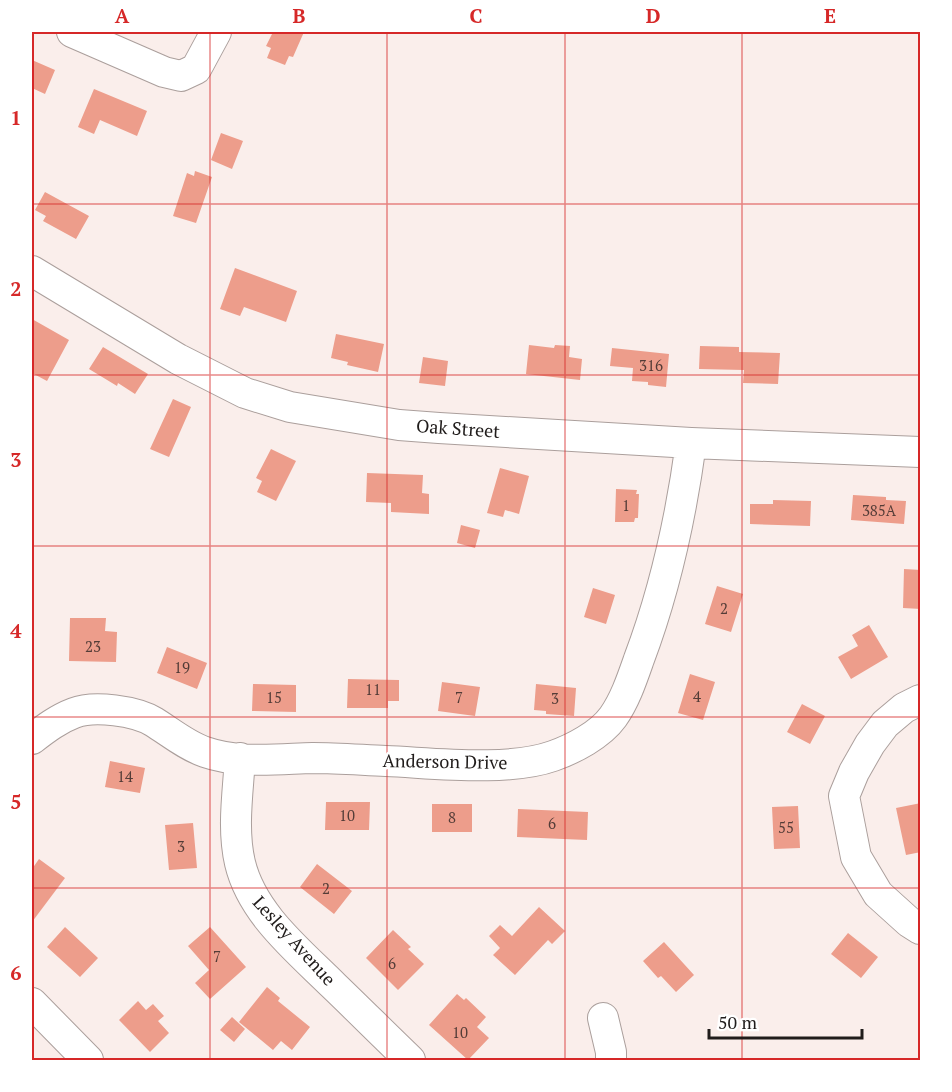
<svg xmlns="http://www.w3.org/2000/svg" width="952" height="1092" viewBox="0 0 952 1092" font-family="'PT Serif',serif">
  <rect width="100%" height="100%" fill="#faeeeb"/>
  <path fill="#ed9d8b" d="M 273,32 L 304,32 L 293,57 L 289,56 L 285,65 L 267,58 L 271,48 L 266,46 Z
    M 32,60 L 55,70 L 45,94 L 32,88 Z
    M 94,89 L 147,111 L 137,136 L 100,120 L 94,134 L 78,127 Z
    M 221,133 L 243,141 L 232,169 L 211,160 Z
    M 195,171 L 212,177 L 196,223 L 173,216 L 187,173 L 194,176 Z
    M 45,192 L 89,216 L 76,239 L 43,221 L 46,216 L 35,210 Z
    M 235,268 L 297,291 L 286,322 L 244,307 L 240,316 L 220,309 Z
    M 32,319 L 69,340 L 47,381 L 32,373 Z
    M 336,334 L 384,344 L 378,372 L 347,365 L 348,362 L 331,358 Z
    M 529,345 L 554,348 L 555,345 L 570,346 L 569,357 L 582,359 L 580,380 L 526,374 Z
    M 700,346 L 739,347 L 739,352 L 780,353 L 778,384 L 743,383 L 744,370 L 699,369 Z
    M 103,347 L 148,374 L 135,394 L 118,383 L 117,386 L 89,369 Z
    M 612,348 L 669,354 L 666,387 L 648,385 L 648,382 L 632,381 L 633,368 L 610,366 Z
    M 423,357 L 448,361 L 445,386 L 419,383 Z
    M 173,399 L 191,407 L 169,457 L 150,449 Z
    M 271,449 L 296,461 L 276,501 L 257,492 L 262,481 L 256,478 Z
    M 500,468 L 529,476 L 519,514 L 505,510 L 503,517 L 487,513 Z
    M 367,473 L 423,475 L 422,493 L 429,494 L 429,514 L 391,512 L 391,503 L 366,502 Z
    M 616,489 L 637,490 L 636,494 L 639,494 L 638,518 L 635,518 L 634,522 L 615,522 Z
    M 853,495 L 886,497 L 886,500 L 906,501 L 904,524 L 851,520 Z
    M 773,500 L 811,501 L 810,526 L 750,524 L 750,504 L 773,504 Z
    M 461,525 L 480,530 L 475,548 L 457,543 Z
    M 904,569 L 921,570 L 921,609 L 903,608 Z
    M 717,586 L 743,594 L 731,632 L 705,624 Z
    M 593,588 L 615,595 L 606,624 L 584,617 Z
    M 70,618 L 106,618 L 105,631 L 117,632 L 116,662 L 69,661 Z
    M 869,625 L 888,657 L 851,679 L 838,657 L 858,646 L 852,635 Z
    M 167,647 L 207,663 L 197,689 L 157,673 Z
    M 690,674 L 715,682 L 703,720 L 678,713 Z
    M 348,679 L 399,680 L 399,701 L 388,701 L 388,708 L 347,708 Z
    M 442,682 L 480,687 L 475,716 L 438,711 Z
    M 253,684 L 296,685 L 296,712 L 252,711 Z
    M 536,684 L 576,688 L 574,716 L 546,714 L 546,711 L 534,710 Z
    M 802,704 L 825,716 L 810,744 L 787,732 Z
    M 110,761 L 145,768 L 140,793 L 105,787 Z
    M 326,802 L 370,802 L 369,830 L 325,830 Z
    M 921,803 L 921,852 L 906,855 L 896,808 Z
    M 432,804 L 472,804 L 472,832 L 432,832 Z
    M 798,806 L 800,848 L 774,849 L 772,807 Z
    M 518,809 L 588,812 L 587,840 L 517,837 Z
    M 193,823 L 197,868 L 169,870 L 165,825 Z
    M 39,859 L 65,878 L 32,922 L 32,869 Z
    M 317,864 L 352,891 L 334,914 L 300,887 Z
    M 539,907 L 565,931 L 552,944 L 548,940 L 515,975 L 493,955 L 500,948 L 489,936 L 500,925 L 512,936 Z
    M 65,927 L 98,958 L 80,977 L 47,947 Z
    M 210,927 L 246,967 L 210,999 L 195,983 L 209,970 L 188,946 Z
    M 393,930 L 411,947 L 408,949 L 424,964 L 398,990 L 366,958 Z
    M 848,933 L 878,957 L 861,978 L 831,954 Z
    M 664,942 L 694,975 L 676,992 L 661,976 L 658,978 L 643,961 Z
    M 267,987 L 280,998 L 278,1001 L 310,1027 L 292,1050 L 281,1041 L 273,1050 L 239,1022 Z
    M 457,994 L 464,1000 L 466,998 L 486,1017 L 477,1027 L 489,1038 L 468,1060 L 429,1025 Z
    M 138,1001 L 146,1010 L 153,1004 L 164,1016 L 158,1021 L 169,1033 L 150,1052 L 119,1020 Z
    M 232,1017 L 245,1029 L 234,1042 L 220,1030 Z"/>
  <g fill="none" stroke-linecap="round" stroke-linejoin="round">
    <g stroke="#ab9f9c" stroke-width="32">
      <path id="minor" d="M 72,32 L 164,72 L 181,76 L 196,69 L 216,32
        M 32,271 L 178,359 L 245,393 L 290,407 L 399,425 L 439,428 L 691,443 L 920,452
        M 920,700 L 904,708 L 885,724 L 870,744 L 854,772 L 844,796 L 856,857 L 878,894 L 909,922 L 920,929
        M 32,739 C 45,729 58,719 74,713 C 94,705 136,711 154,722 C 170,732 187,746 205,752 C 239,764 278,759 313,758 C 337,758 362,760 386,761 C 434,763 508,772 553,756 C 573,749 600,735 613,717 C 625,700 632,679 639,659 C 665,590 681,517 691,443
        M 240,758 C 238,792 232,829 240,863 C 252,914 299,951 334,986 C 360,1011 385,1036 410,1060
        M 32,1003 L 88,1060
        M 603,1018 L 611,1052 L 611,1060"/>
    </g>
    <use href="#minor" stroke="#fff" stroke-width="30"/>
  </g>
  <path fill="none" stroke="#d62828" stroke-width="1.5" stroke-opacity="0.55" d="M 210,32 L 210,1060M 387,32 L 387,1060M 565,32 L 565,1060M 742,32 L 742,1060M 32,204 L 920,204M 32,375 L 920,375M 32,546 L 920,546M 32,717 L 920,717M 32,888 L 920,888"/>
  <g text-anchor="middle" stroke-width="5" stroke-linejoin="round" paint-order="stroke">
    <g font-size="15" fill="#533c37">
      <text x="651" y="371">316</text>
      <text x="626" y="511">1</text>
      <text x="879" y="516">385A</text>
      <text x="724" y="614">2</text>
      <text x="93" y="652">23</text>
      <text x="182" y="673">19</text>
      <text x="373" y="695">11</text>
      <text x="697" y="702">4</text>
      <text x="274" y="703">15</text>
      <text x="459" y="703">7</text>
      <text x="555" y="704">3</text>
      <text x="125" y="782">14</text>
      <text x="347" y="821">10</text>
      <text x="452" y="823">8</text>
      <text x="552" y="829">6</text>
      <text x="786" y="833">55</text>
      <text x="181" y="852">3</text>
      <text x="326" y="894">2</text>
      <text x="217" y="962">7</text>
      <text x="392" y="969">6</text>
      <text x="460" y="1038">10</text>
    </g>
    <g font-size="18" fill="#201c1b" stroke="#fff">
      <text transform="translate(458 429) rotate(4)" y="6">Oak Street</text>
      <text transform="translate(445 762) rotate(1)" y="6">Anderson Drive</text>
      <text transform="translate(294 941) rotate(48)" y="6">Lesley Avenue</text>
    </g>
  </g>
  <rect width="952" height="1092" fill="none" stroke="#ffffff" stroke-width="66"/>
  <path d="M709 1029v9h153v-9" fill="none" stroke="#201c1b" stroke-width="3"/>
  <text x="718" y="1029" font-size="18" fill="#201c1b" stroke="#ffffff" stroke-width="4.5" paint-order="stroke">50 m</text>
  <rect x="33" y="33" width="886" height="1026" fill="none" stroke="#d62828" stroke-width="2"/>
  <g font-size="20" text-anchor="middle" font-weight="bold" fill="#d62828">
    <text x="122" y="23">A</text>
    <text x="299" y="23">B</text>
    <text x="476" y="23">C</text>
    <text x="653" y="23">D</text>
    <text x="830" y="23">E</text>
    <text x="16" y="125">1</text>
    <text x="16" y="296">2</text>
    <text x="16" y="467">3</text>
    <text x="16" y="638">4</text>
    <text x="16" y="809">5</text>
    <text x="16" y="980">6</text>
  </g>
</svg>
